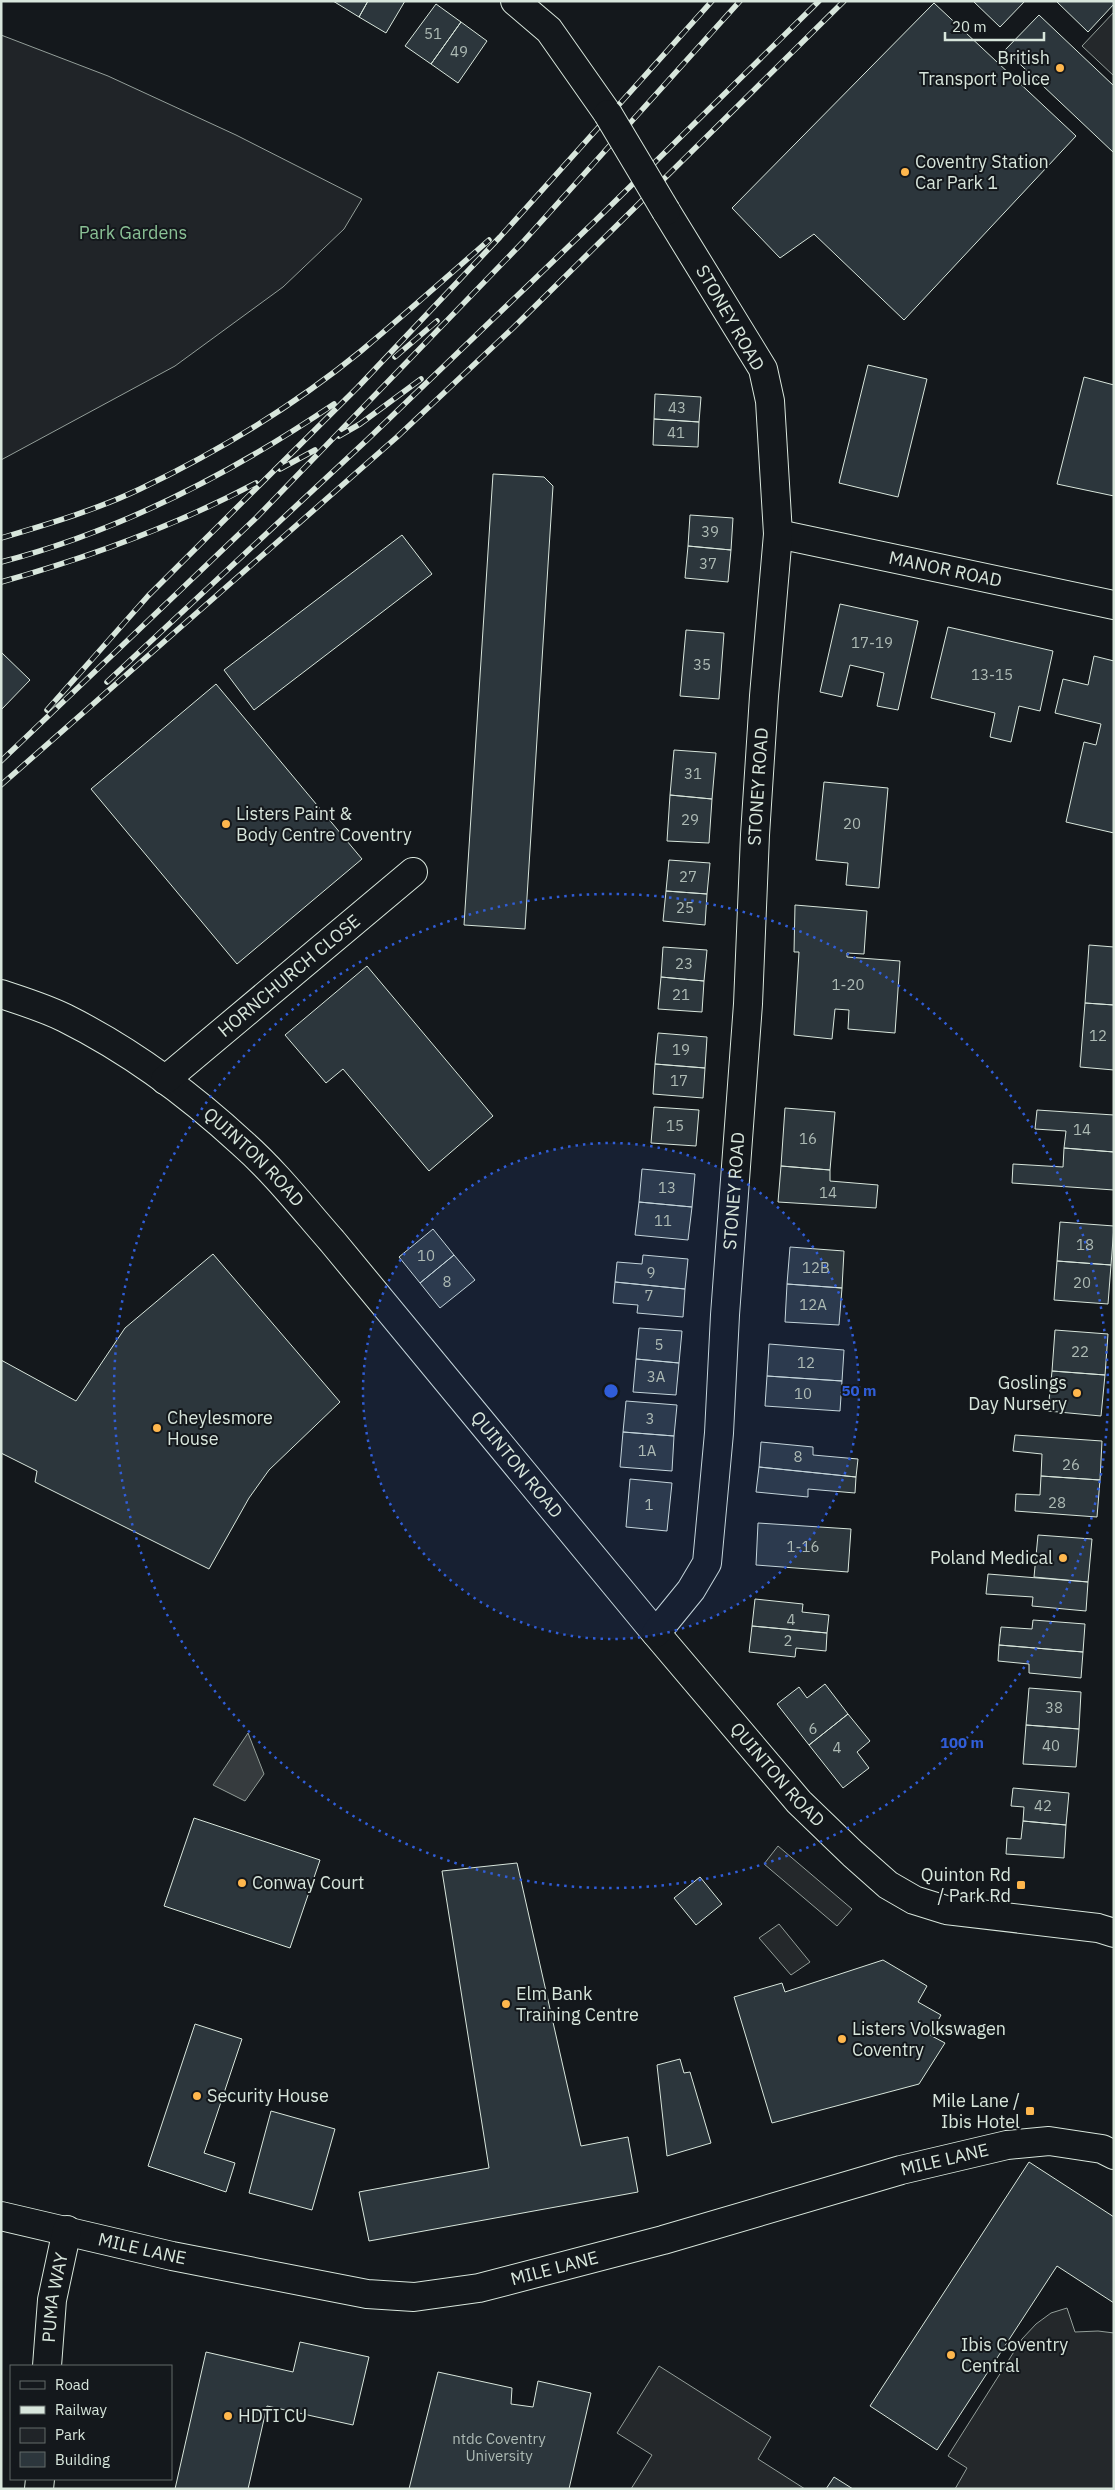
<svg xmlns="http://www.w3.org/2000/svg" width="1115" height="2490" viewBox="0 0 1115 2490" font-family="'IBM Plex Sans',sans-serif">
  <rect width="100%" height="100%" fill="#14181c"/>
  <path fill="#202428" stroke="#939e99" d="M 1,35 L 108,76 L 236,135 L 362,199 L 344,229 L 283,287 L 175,366 L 1,460 Z"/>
  <path fill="#24282b" stroke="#939e99" d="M 1114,12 L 1114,76 L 1082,46 Z
    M 778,1846 L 852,1909 L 837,1926 L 764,1864 Z
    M 779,1924 L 810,1962 L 791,1975 L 759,1938 Z
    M 1067,2308 L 1075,2332 L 1098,2331 L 1114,2333 L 1114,2489 L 955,2489 L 967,2468 L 948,2456 L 1022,2339 L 1036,2324 L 1051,2313 Z
    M 659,2366 L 771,2437 L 758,2459 L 805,2489 L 631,2489 L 652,2455 L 617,2433 Z"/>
  <path fill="#363b3e" stroke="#939e99" d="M 248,1733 L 264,1774 L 245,1801 L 213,1785 Z"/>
  <path fill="#2c363c" stroke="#d8e6dc" d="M 333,1 L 368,1 L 359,17 Z
    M 368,1 L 405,1 L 386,33 L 359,17 Z
    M 973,1 L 1025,1 L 1000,27 Z
    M 1056,1 L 1114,1 L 1114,4 L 1088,32 Z
    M 934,3 L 1076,136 L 904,320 L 814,234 L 780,258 L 732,208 Z
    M 436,4 L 461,22 L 431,64 L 405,46 Z
    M 1039,15 L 1114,86 L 1114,153 L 1005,50 Z
    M 461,22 L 487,41 L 458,83 L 431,64 Z
    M 868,365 L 927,379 L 898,497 L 839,483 Z
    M 1084,377 L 1114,385 L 1114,496 L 1057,484 Z
    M 655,394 L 701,397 L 699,422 L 654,419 Z
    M 654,419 L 699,422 L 698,447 L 653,445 Z
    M 493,474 L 544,477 L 553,486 L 525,929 L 464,925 Z
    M 690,515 L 733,518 L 731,550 L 688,546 Z
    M 402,535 L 432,574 L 254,710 L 224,670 Z
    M 688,546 L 731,550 L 728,582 L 685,578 Z
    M 840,604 L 918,621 L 898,710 L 877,706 L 884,673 L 850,665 L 842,697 L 820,692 Z
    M 948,627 L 1053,651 L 1040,711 L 1019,706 L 1011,742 L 990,737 L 995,713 L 931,698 Z
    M 686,630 L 724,633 L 719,699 L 680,696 Z
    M 1,652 L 30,680 L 1,710 Z
    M 1094,656 L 1114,661 L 1114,833 L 1066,822 L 1084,742 L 1096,745 L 1101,724 L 1055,713 L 1063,679 L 1088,685 Z
    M 216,684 L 362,859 L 237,964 L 91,789 Z
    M 674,750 L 716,753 L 712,799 L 670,795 Z
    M 824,782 L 888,788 L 879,888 L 846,885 L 848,863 L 816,860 Z
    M 670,795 L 712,799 L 709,843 L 667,841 Z
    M 669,860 L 710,863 L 707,894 L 666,891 Z
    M 666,891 L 707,894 L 705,925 L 663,921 Z
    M 795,905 L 867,911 L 864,954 L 847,953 L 847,957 L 900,961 L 895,1033 L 848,1029 L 849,1010 L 835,1009 L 832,1039 L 794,1035 L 799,952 L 794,952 Z
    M 1089,945 L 1114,947 L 1114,1005 L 1085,1003 Z
    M 663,947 L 707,950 L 704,981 L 661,977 Z
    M 367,966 L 493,1116 L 429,1171 L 343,1069 L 326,1083 L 285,1035 Z
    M 661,977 L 704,981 L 702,1012 L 658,1009 Z
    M 1085,1003 L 1114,1005 L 1114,1070 L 1080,1067 Z
    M 658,1033 L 707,1037 L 705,1068 L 655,1064 Z
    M 655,1064 L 705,1068 L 703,1098 L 653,1094 Z
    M 654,1107 L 699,1110 L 696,1146 L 651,1143 Z
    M 785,1108 L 835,1112 L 830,1170 L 781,1166 Z
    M 1037,1110 L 1114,1115 L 1114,1152 L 1064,1148 L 1066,1131 L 1035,1129 Z
    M 1064,1148 L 1114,1152 L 1114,1190 L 1012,1183 L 1013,1164 L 1063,1167 Z
    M 781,1166 L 830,1170 L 830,1181 L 878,1185 L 876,1208 L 778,1202 Z
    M 642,1169 L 695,1174 L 692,1207 L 639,1202 Z
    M 639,1202 L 692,1207 L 688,1240 L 635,1235 Z
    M 1060,1222 L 1114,1226 L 1111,1265 L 1057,1261 Z
    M 433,1229 L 454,1255 L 420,1283 L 399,1257 Z
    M 790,1247 L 844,1251 L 842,1288 L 787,1284 Z
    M 213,1254 L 340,1402 L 269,1470 L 249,1498 L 209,1569 L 35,1482 L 37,1471 L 1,1453 L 1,1360 L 76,1401 L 125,1328 Z
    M 454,1255 L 475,1280 L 440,1308 L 420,1283 Z
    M 643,1255 L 688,1259 L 685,1289 L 615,1282 L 617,1262 L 642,1264 Z
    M 1057,1261 L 1111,1265 L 1108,1304 L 1054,1300 Z
    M 615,1282 L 685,1289 L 683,1317 L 637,1313 L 638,1305 L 613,1303 Z
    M 787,1284 L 842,1288 L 839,1325 L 785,1322 Z
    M 639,1328 L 682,1331 L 679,1363 L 636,1359 Z
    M 1055,1330 L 1108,1334 L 1105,1375 L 1052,1371 Z
    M 769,1344 L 844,1350 L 842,1381 L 767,1376 Z
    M 636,1359 L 679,1363 L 676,1395 L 633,1392 Z
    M 1052,1371 L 1105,1375 L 1101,1416 L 1048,1411 Z
    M 767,1376 L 842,1381 L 840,1411 L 765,1406 Z
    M 626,1401 L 677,1405 L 674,1436 L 623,1432 Z
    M 623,1432 L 674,1436 L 672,1471 L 620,1467 Z
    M 1015,1435 L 1102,1441 L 1100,1480 L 1041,1476 L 1042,1454 L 1013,1451 Z
    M 761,1442 L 813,1447 L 813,1455 L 858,1459 L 856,1477 L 759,1467 Z
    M 759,1467 L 856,1477 L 855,1493 L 808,1489 L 808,1497 L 756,1492 Z
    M 1041,1476 L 1100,1480 L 1097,1517 L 1015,1511 L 1016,1494 L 1040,1495 Z
    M 630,1479 L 672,1483 L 667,1531 L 626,1527 Z
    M 758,1523 L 851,1529 L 848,1572 L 756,1565 Z
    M 1038,1535 L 1092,1539 L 1088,1582 L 1034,1577 Z
    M 988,1574 L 1088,1582 L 1086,1611 L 1032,1606 L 1033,1597 L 986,1594 Z
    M 755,1599 L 803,1604 L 802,1612 L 829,1615 L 827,1633 L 752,1626 Z
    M 1033,1620 L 1085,1624 L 1083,1652 L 999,1645 L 1001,1627 L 1032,1629 Z
    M 752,1626 L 827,1633 L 826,1651 L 796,1648 L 795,1657 L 749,1652 Z
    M 999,1645 L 1083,1652 L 1081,1678 L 1029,1673 L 1029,1664 L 998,1661 Z
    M 825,1684 L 848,1714 L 809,1745 L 777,1704 L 799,1687 L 807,1698 Z
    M 1029,1688 L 1081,1692 L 1079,1729 L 1026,1725 Z
    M 848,1714 L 870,1741 L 857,1752 L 869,1768 L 843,1788 L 809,1745 Z
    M 1026,1725 L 1079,1729 L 1076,1767 L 1023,1764 Z
    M 1013,1788 L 1069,1793 L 1066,1825 L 1023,1821 L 1024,1807 L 1011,1806 Z
    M 194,1818 L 320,1860 L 290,1948 L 164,1906 Z
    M 1023,1821 L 1066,1825 L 1064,1858 L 1006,1854 L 1007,1838 L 1021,1839 Z
    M 517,1863 L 581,2146 L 628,2137 L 638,2192 L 369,2241 L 359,2192 L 489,2168 L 442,1871 Z
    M 700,1877 L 722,1904 L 696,1925 L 674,1898 Z
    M 883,1960 L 927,1986 L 918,2002 L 941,2015 L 930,2035 L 945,2043 L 919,2084 L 772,2123 L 734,1997 L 782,1983 L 785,1992 Z
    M 195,2024 L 242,2039 L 204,2153 L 235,2163 L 226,2192 L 148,2166 Z
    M 680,2059 L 684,2073 L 690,2072 L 711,2143 L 667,2156 L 657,2065 Z
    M 271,2111 L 335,2129 L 312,2210 L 249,2193 Z
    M 1029,2162 L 1114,2217 L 1114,2303 L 1057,2266 L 937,2450 L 870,2406 Z
    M 300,2342 L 369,2357 L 353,2425 L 267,2406 L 248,2489 L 175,2489 L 206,2352 L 293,2372 Z
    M 438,2372 L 512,2388 L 511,2404 L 533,2407 L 538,2381 L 591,2393 L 569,2489 L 409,2489 Z
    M 834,2477 L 853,2489 L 826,2489 Z"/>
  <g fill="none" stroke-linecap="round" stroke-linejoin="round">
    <g stroke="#d8e6dc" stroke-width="30">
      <g id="minor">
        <path d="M 515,1 L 549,30 L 608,114"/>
        <path id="s1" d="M 778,534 L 1114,605"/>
        <path id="s2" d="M 1,994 C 22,1001 45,1008 65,1018 C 129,1050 190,1095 242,1143 C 275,1172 303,1208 332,1241 L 649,1625 L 799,1802 L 853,1854 L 888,1885 L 914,1900 L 946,1910 L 1098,1928 L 1114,1933"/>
        <path id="s3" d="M 165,1080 L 413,872"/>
        <path id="s4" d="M 656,1633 L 691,1590 L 707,1563 L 719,1433 L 725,1315 L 748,1004 L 755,835 L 764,696 L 778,534 L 770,401 L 763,369 L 666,211"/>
        <path id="s5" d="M 1,2216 L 172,2256 L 367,2294 L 414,2297 L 479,2288 L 663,2240 L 901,2170 L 1007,2145 L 1049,2141 L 1102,2149 L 1114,2155"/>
        <path id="s6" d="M 47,2366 L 52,2300 L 67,2230"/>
        <path d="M 39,2489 L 40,2479"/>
      </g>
    </g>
    <use href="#minor" stroke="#14181c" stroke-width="28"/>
    <g stroke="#d8e6dc" stroke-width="5.5">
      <path id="rail" d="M 395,357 L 437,321
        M 339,436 L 360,424 L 421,379
        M 280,469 L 315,450
        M 1,538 C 48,524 96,510 140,489 C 217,452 295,405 361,351 C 404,315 447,277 489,240
        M 1,562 C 121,531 232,473 334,404
        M 1,582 C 90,557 175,526 256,483
        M 107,682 L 368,439 L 593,223 L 819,1
        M 47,710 L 148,596 L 358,387 L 500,237 L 712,1
        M 1,761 L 257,517 L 522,243 L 740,1
        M 1,785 L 397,437 L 513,328 L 844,1"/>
    </g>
    <use href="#rail" stroke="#14181c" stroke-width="4" stroke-dasharray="11" stroke-linecap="butt"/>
    <g stroke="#d8e6dc" stroke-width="30" stroke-linecap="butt">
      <path id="minor-bridge" d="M 608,114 L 666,211"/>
    </g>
    <use href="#minor-bridge" stroke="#14181c" stroke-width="28"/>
  </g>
  <circle cx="611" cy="1391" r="248" fill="#305dd8" fill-opacity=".12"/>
  <g fill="none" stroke="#305dd8" stroke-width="2.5" stroke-dasharray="2.5 5">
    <circle cx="611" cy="1391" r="248"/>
    <circle cx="611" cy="1391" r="497"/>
  </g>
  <g fill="#ffb74d" stroke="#14181c" stroke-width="2">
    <circle cx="1060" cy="68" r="5"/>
    <circle cx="905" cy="172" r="5"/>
    <circle cx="226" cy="824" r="5"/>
    <circle cx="1077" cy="1393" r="5"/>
    <circle cx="157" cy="1428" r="5"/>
    <circle cx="1063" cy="1558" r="5"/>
    <circle cx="242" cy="1883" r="5"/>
    <rect x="1016" y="1880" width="10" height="10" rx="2.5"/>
    <circle cx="506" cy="2004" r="5"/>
    <circle cx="842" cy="2039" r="5"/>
    <circle cx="197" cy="2096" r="5"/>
    <rect x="1025" y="2106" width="10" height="10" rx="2.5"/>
    <circle cx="951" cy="2355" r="5"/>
    <circle cx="228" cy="2416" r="5"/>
  </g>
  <g text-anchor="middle" stroke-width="4" stroke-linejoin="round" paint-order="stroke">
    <g font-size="15" fill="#adbab4">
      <text x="433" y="39">51</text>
      <text x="459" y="57">49</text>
      <text x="677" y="413">43</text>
      <text x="676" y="438">41</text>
      <text x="710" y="537">39</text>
      <text x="708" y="569">37</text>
      <text x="872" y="648">17-19</text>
      <text x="702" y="670">35</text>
      <text x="992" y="680">13-15</text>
      <text x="693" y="779">31</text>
      <text x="690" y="825">29</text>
      <text x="852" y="829">20</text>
      <text x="688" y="882">27</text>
      <text x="685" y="913">25</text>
      <text x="684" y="969">23</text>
      <text x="848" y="990">1-20</text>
      <text x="681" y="1000">21</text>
      <text x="1098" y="1041">12</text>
      <text x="681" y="1055">19</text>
      <text x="679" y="1086">17</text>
      <text x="675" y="1131">15</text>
      <text x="1082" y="1135">14</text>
      <text x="808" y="1144">16</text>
      <text x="667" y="1193">13</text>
      <text x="828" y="1198">14</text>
      <text x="663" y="1226">11</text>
      <text x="1085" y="1250">18</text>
      <text x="426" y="1261">10</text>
      <text x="816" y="1273">12B</text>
      <text x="651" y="1278">9</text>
      <text x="447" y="1287">8</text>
      <text x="1082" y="1288">20</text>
      <text x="649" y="1301">7</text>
      <text x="813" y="1310">12A</text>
      <text x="659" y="1350">5</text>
      <text x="1080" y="1357">22</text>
      <text x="806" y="1368">12</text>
      <text x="656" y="1382">3A</text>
      <text x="803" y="1399">10</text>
      <text x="650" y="1424">3</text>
      <text x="647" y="1456">1A</text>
      <text x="798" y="1462">8</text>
      <text x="1071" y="1470">26</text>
      <text x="1057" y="1508">28</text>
      <text x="649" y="1510">1</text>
      <text x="803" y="1552">1-16</text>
      <text x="791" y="1625">4</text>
      <text x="788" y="1646">2</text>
      <text x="1054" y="1713">38</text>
      <text x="813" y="1734">6</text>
      <text x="1051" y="1751">40</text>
      <text x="837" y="1753">4</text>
      <text x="1043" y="1811">42</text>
      <text x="499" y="2444">ntdc Coventry<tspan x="499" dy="17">University</tspan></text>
    </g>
    <g font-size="18" fill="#d8e6dc" stroke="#14181c" text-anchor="start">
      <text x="1050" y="64" text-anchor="end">British<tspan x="1050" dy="21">Transport Police</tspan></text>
      <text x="915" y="168">Coventry Station<tspan x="915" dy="21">Car Park 1</tspan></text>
      <text x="236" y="820">Listers Paint &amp;<tspan x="236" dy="21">Body Centre Coventry</tspan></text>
      <text x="1067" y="1389" text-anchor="end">Goslings<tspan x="1067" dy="21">Day Nursery</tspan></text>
      <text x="167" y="1424">Cheylesmore<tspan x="167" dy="21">House</tspan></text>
      <text x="1053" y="1564" text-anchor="end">Poland Medical</text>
      <text x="1011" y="1881" text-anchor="end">Quinton Rd<tspan x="1011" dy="21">/ Park Rd</tspan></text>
      <text x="252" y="1889">Conway Court</text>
      <text x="516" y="2000">Elm Bank<tspan x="516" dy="21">Training Centre</tspan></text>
      <text x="852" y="2035">Listers Volkswagen<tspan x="852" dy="21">Coventry</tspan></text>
      <text x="207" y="2102">Security House</text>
      <text x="1020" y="2107" text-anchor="end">Mile Lane /<tspan x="1020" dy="21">Ibis Hotel</tspan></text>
      <text x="961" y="2351">Ibis Coventry<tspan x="961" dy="21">Central</tspan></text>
      <text x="238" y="2422">HDTI CU</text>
    </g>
    <g font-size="18" fill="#8ac095" stroke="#14181c">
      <text x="133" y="239">Park Gardens</text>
    </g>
    <g font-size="18" fill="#d8e6dc" stroke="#14181c">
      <text transform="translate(730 318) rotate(60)" y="6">STONEY ROAD</text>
      <text dy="6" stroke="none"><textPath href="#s1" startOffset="171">MANOR ROAD</textPath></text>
      <text dy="6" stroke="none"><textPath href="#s4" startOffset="865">STONEY ROAD</textPath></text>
      <text dy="6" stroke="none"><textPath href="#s3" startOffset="162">HORNCHURCH CLOSE</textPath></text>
      <text dy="6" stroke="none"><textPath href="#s2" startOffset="304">QUINTON ROAD</textPath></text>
      <text dy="6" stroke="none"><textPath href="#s4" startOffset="460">STONEY ROAD</textPath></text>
      <text dy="6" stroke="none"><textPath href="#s2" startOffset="709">QUINTON ROAD</textPath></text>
      <text dy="6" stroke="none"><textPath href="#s2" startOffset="1114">QUINTON ROAD</textPath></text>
      <text dy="6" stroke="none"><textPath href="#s5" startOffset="970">MILE LANE</textPath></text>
      <text dy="6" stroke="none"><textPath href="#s5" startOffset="145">MILE LANE</textPath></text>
      <text dy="6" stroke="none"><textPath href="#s5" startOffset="565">MILE LANE</textPath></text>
      <text dy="6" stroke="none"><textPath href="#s6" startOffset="69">PUMA WAY</textPath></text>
    </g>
  </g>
  <circle cx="611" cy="1391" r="8" fill="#305dd8" stroke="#14181c" stroke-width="2.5"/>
  <g font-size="15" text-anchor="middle" font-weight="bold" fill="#305dd8" stroke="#14181c" stroke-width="4" stroke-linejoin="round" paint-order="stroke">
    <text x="859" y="1396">50 m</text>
    <text x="962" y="1748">100 m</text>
  </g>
  <rect width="1115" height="2490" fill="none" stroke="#d8e6dc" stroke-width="5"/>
  <rect x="10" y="2365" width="162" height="115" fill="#14181c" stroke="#626a69"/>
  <rect x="20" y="2381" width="25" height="8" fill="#14181c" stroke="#626a69"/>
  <text x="55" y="2390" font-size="15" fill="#d8e6dc">Road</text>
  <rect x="20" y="2406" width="25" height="8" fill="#d8e6dc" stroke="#626a69"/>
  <text x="55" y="2415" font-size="15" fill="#d8e6dc">Railway</text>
  <rect x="20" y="2428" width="25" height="15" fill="#202428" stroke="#626a69"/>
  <text x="55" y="2440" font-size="15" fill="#d8e6dc">Park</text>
  <rect x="20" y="2452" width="25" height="15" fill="#2c363c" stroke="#626a69"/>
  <text x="55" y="2465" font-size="15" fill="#d8e6dc">Building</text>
  <path d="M945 32v8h99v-8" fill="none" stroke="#d8e6dc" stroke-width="2.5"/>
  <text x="952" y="32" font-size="15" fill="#d8e6dc" stroke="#14181c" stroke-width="4" paint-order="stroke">20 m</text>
</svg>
